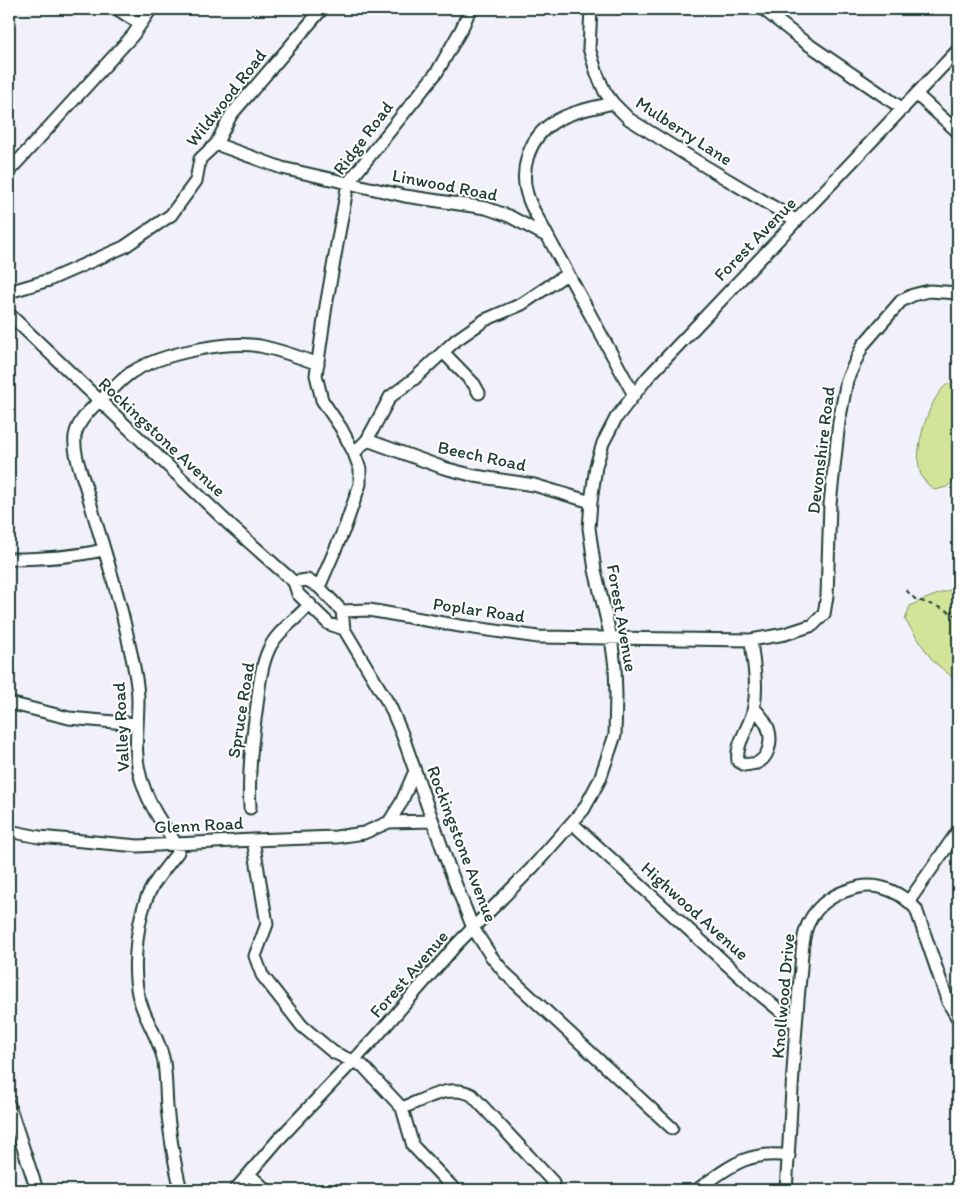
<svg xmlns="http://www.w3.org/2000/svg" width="967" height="1199" viewBox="0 0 967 1199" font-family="Itim,sans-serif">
  <rect width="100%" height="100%" fill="#f2f1fb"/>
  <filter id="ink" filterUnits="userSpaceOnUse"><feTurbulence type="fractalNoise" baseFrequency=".02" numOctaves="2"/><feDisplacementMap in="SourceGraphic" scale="10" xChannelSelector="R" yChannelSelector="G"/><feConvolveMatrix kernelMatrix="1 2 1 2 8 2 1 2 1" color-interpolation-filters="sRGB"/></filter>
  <g filter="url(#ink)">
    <path fill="#d1e498" stroke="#789066" d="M 958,378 L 958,478 L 947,487 L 935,490 C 931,487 926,483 923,479 C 910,458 927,406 942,389 C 946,384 953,381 958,378 Z
      M 958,587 L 958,682 L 933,661 L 905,620 L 910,606 L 922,600 Z"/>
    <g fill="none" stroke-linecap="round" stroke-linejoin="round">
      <g stroke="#1f3d34" stroke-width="15">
        <path id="minor" d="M 117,9 L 140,24
          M 591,9 L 589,48 L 597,74 L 605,92 L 613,103 L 629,119 L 698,162 L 797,221
          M 763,9 L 802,40 L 903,109
          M 917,95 L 958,132
          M 216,144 L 282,168 L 405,196 L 486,208 L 509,216 L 548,237 L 634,395
          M 9,171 L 133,35 L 151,9
          M 548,237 C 542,225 534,213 529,200 C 518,172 528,138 554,122 C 572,111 593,108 613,103
          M 9,292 L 49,280 L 124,247 L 171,215 L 196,181 L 200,159 L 216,144 L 231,115 L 322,9
          M 9,314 L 231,526 L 294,582 L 298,594 L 329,624 L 344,629
          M 443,352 L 474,384 L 479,393
          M 367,440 L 444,468 L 475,476 L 534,485 L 591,502
          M 354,453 L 367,440 L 390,397 L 414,379 L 456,340 L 485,320 L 522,304 L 567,274
          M 9,559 C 40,559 73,557 103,550
          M 294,582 L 307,580 L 319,587 L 342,611 L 344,629 L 390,706 L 402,734 L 450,870 L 473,928 L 491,956 L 505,973 L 672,1128
          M 319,587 L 345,527 L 360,484 L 360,469 L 354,453 L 341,428 L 322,400 L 316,375 L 326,306 L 348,183 L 437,72 L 462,28 L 470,9
          M 342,611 L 369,610 L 460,626 L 538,637 L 751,640 L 785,634 L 813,625 L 824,614 L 827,596 L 830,504 L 839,422 L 847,380 L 863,345 L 901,301 L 913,295 L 929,291 L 958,293
          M 751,640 C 753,661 758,684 754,706 C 752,725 735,742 738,761 L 745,765 C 748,764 753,764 757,763 C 768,758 772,743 769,731 C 767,722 760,715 754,708
          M 9,703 L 69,718 L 137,724
          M 250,808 C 248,773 252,740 257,705 C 259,687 261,666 269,649 C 277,631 297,619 310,604
          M 389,822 L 433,821
          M 572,823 L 756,991 L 795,1023
          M 9,831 L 39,837 L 138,846 L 253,840 L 336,837 L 364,833 L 389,822 L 401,803 L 415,771
          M 253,840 L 267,924 L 255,956 L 262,975 L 302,1026 L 333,1052 L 363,1066 L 402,1108 L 413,1146 L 455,1190
          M 909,901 L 958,831
          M 9,1105 L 37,1190
          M 402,1108 C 424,1100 449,1083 472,1095 L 553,1182
          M 249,1174 L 266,1190
          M 181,1190 C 174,1163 170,1135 167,1107 C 166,1092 166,1077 164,1062 C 160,1038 143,1018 138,994 C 132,965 137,915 151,889 C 158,876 169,864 178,852 C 177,841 169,835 164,826 C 154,812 146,795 141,779 C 133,753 138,726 138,700 C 138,681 133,662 129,644 C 119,592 101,542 87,491 C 82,474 73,454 75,436 C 78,419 95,405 107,394 C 115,387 123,378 132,372 C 161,354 226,340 260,346 C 280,350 299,357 318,364
          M 235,1190 L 278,1140 L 376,1037 L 457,944 L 532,868 L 584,809 L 600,779 L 615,735 L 616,695 L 615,667 L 611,638 L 595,570 L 589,528 L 591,502 L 596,466 L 603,443 L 616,418 L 648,377 L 958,50
          M 697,1190 C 729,1167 747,1150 789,1156
          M 786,1190 C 791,1120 793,1049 800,978 C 802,963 801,936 809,922 C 819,902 837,892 859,887 C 881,883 902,893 916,909 L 948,1002 L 958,1019"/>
      </g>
      <path stroke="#1f3d34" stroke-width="2" stroke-dasharray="5 4" stroke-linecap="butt" d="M 906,590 L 915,599 L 944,609 L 958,617"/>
      <use href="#minor" stroke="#fff" stroke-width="11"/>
    </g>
  </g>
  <g text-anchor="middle" stroke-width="4" stroke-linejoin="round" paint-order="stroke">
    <g font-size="18" fill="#1f3d34" stroke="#fff">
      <text transform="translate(226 98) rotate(-52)" y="6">Wildwood Road</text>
      <text transform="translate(684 131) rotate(33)" y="6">Mulberry Lane</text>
      <text transform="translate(363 138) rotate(-53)" y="6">Ridge Road</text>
      <text transform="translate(445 185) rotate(11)" y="6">Linwood Road</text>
      <text transform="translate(755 239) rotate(-46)" y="6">Forest Avenue</text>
      <text transform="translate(162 437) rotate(43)" y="6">Rockingstone Avenue</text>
      <text transform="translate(821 450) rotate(-83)" y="6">Devonshire Road</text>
      <text transform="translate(482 456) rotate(12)" y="6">Beech Road</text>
      <text transform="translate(479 610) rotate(8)" y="6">Poplar Road</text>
      <text transform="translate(622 618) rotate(80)" y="6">Forest Avenue</text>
      <text transform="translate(241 710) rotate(-81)" y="6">Spruce Road</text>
      <text transform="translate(121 727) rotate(-93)" y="6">Valley Road</text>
      <text transform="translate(199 825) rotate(-3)" y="6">Glenn Road</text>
      <text transform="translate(462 844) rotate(69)" y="6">Rockingstone Avenue</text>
      <text transform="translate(695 911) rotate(42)" y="6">Highwood Avenue</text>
      <text transform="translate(409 974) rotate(-49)" y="6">Forest Avenue</text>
      <text transform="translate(783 996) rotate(-85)" y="6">Knollwood Drive</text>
    </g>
  </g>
  <rect width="967" height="1199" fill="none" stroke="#fff" stroke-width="30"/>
  <rect x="15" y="15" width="937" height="1169" fill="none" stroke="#1f3d34" stroke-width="2" filter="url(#ink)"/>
</svg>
